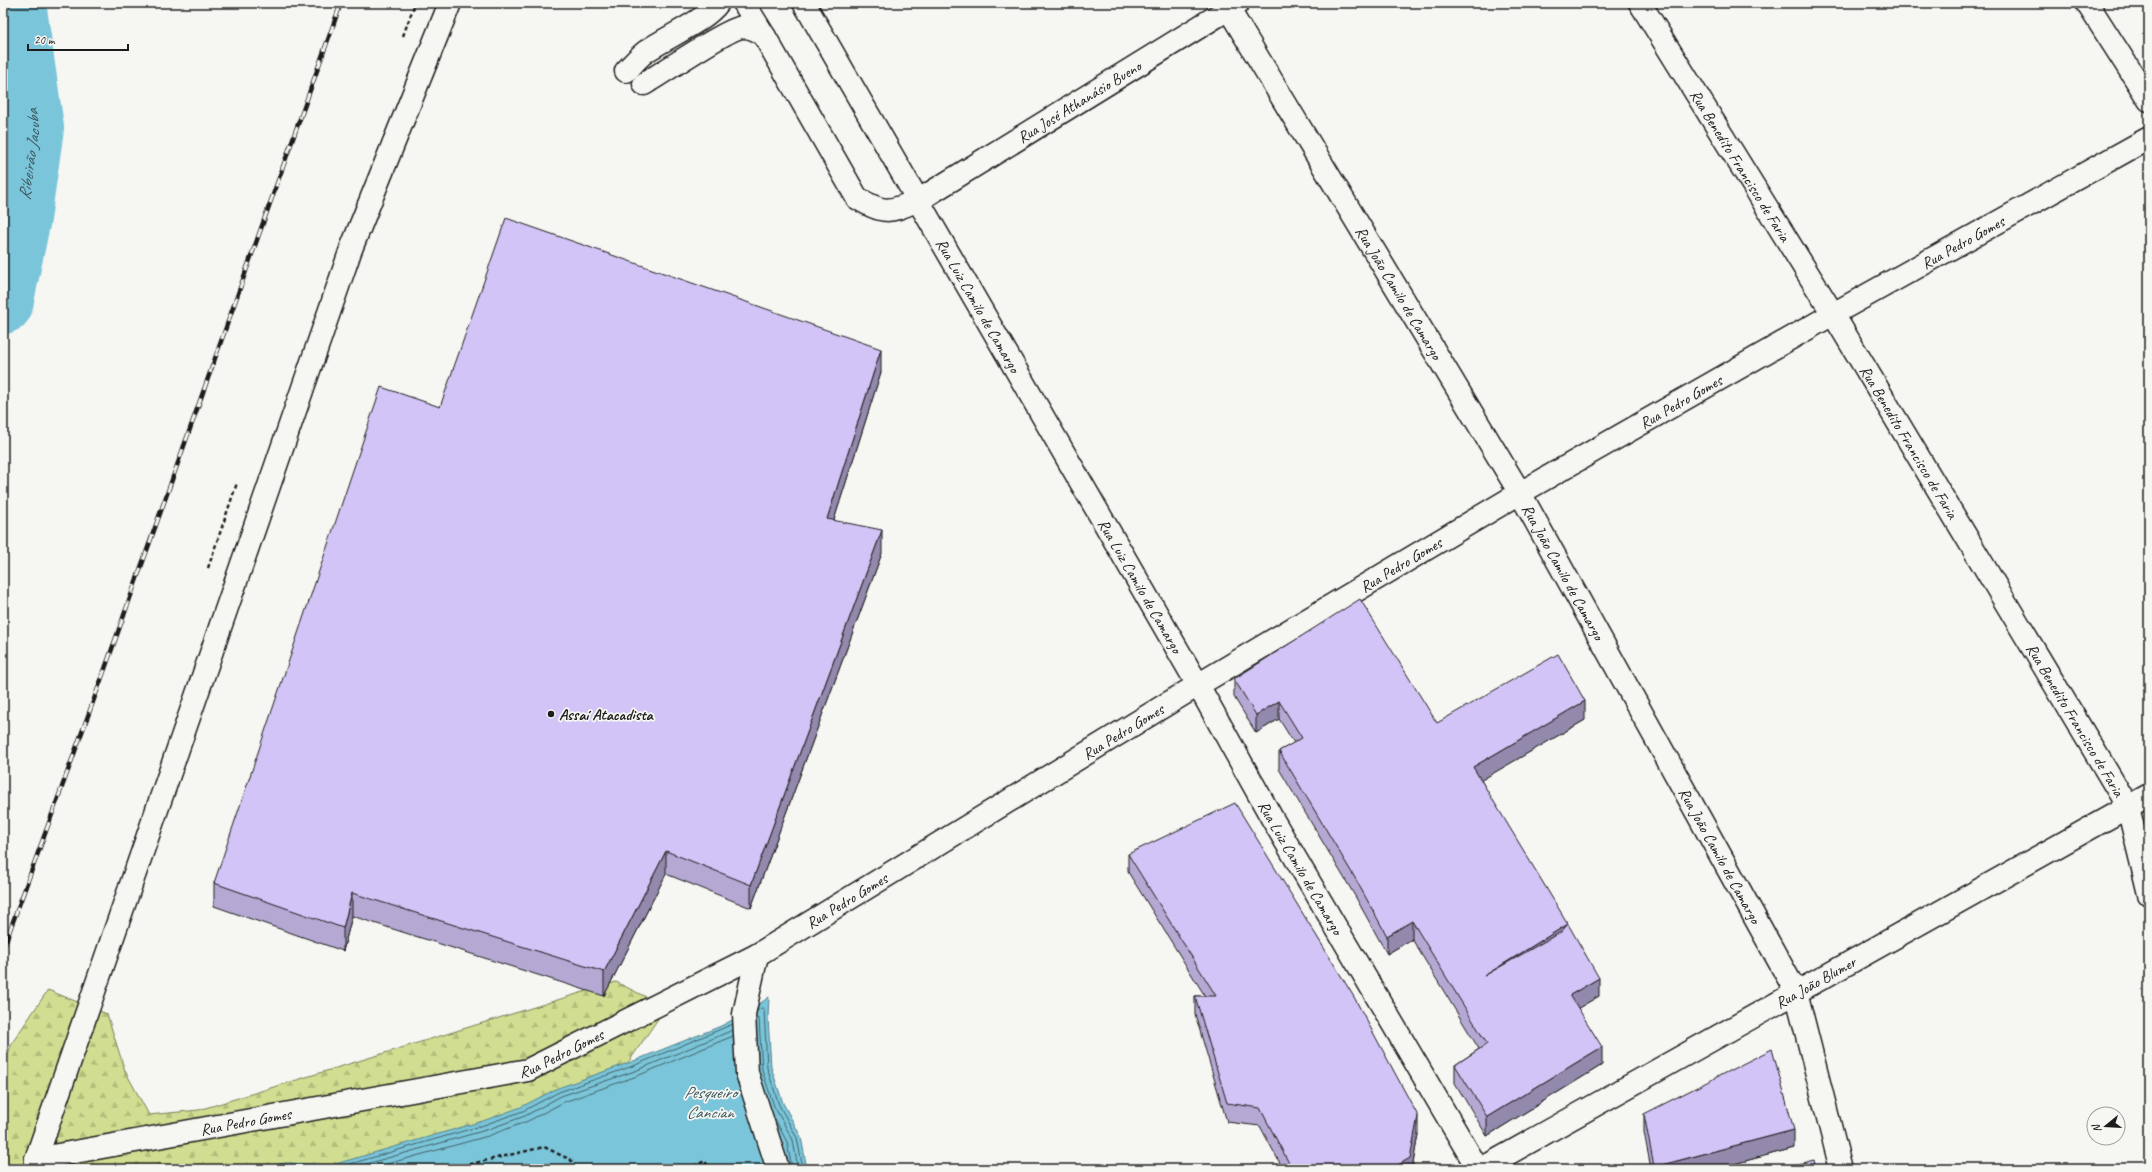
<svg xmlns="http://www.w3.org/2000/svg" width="2152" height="1172" viewBox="0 0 2152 1172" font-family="Caveat,sans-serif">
  <defs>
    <pattern id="forest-firs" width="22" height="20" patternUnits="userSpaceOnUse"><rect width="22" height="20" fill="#d1de91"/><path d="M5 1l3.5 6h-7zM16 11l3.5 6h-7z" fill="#b3be7c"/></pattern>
  </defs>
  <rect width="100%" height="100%" fill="#f6f6f2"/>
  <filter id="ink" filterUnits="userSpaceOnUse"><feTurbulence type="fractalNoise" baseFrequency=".025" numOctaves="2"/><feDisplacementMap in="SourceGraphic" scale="8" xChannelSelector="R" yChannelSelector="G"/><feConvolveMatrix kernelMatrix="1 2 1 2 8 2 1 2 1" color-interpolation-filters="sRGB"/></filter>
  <g filter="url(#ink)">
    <path fill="url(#forest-firs)" stroke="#767d56" d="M 616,982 L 666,1007 L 630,1060 L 591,1103 L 519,1169 L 3,1169 L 3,1066 L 12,1043 L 48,990 L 107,1014 L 125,1071 L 149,1115 L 199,1110 Z"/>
    <path fill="#7ac5d9" stroke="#54818d" d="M 769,997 L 768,1018 L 771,1067 L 783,1103 L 801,1137 L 807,1169 L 249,1169 L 286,1163 L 332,1165 L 483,1121 L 521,1107 L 558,1088 L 631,1062 L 721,1026 L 751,1010 Z"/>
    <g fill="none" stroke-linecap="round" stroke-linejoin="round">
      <path stroke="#426068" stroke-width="1" d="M 757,1011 L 762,1008 L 764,1009 L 767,1068 L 779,1105 L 797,1138 L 803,1169
        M 756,1018 L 759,1019 L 762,1070 L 774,1106 L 793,1140 L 798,1169
        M 775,1119 L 787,1142 L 792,1169
        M 275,1169 L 287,1167 L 328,1169
        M 333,1169 L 484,1125 L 523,1111 L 559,1092 L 633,1066 L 733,1024
        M 349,1169 L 486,1130 L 525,1116 L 561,1096 L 635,1071 L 733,1030
        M 369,1169 L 488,1136 L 528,1121 L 564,1102 L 637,1076 L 733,1036"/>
      <path stroke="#7ac5d9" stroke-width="60" id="s1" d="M 3,304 L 21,218 L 34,128 L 16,3"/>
      <g stroke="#1c1c1c" stroke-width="25">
        <g id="minor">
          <path d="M 744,3 L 765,37"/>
          <path id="s2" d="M 1640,3 L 1833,314 L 2128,807 L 2149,894"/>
          <path d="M 2087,3 L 2149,100"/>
          <path d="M 626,71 C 633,64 640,55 648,50 C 667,37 706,20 718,3"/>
          <path id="s3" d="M 644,84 C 661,74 730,27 743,27 C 753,27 758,31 765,37 L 857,198 C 886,215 889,212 919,200 L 1238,3"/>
          <path d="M 757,955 L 744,1014 L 747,1073 L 778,1169"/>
          <path id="s4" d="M 36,1159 L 528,1070 L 757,955 L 1198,685 L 1520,493 L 1833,314 L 2149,138"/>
          <path d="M 35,1169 L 36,1159 L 351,249 L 450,3"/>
          <path id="s5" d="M 1481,1169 L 2149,795"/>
        </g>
      </g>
      <g stroke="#1c1c1c" stroke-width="25">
        <g id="major">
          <path id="s6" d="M 804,3 L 1198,685 L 1273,820 L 1478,1169"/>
          <path id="s7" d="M 1225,3 L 1520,493 L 1796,992 L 1841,1169"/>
        </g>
      </g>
      <path stroke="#1c1c1c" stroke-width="2.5" stroke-dasharray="4 3" stroke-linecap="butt" d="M 403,36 L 415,3
        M 208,568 L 237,483
        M 449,1169 L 544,1147 L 571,1160 L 576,1169
        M 687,1169 L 705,1161 L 709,1169"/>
      <use href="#minor" stroke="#f6f6f2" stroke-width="22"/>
      <use href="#major" stroke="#f6f6f2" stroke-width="22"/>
      <g stroke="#1c1c1c" stroke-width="4.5">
        <path id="rail" d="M 3,949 L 101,680 L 341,3"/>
      </g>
      <use href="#rail" stroke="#f6f6f2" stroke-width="3" stroke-dasharray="9" stroke-linecap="butt"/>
    </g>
    <path fill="#b5a9d4" stroke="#1c1c1c" d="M 881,372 L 834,520 L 882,553 L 751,908 L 666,874 L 604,996 L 352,916 L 343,951 L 214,906 L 214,883 L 440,407 Z
      M 1234,679 L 1437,723 L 1585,720 L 1481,780 L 1599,996 L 1578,1008 L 1602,1065 L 1487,1136 L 1455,1083 L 1455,1065 L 1479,1049 L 1412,939 L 1387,954 L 1355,896 L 1279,769 L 1279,751 L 1294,743 L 1279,719 L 1256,733 L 1234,697 Z
      M 1128,854 L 1418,1134 L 1412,1169 L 1283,1169 L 1260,1126 L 1227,1122 L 1195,1014 L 1195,996 L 1205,996 L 1128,872 Z
      M 1644,1114 L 1794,1148 L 1715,1169 L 1651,1169 L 1644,1132 Z"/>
    <path fill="#9389ac" stroke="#1c1c1c" d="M 881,349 L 881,372 L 827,542 L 827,519 Z
      M 882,530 L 882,553 L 751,908 L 751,885 Z
      M 1279,701 L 1279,719 L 1256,733 L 1256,715 Z
      M 1585,701 L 1585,720 L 1473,785 L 1473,767 Z
      M 666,851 L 666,874 L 604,996 L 604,972 Z
      M 352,893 L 352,916 L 343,951 L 343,928 Z
      M 1412,921 L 1412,939 L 1387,954 L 1387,936 Z
      M 1568,924 L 1568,942 L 1484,976 Z
      M 1599,978 L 1599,996 L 1570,1013 L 1570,995 Z
      M 1602,1047 L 1602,1065 L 1487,1136 L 1487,1117 Z
      M 1418,1116 L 1418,1134 L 1412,1169 L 1391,1169 Z
      M 1794,1130 L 1794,1148 L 1715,1169 L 1654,1169 L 1654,1167 Z"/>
    <path fill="#d2c4f6" stroke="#1c1c1c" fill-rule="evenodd" d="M 506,218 L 881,349 L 827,519 L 882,530 L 751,885 L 666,851 L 604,972 L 352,893 L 343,928 L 214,883 L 381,387 L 440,407 Z
      M 1360,599 L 1437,723 L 1558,654 L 1585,701 L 1473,767 L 1568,924 L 1599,978 L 1570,995 L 1602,1047 L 1487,1117 L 1455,1065 L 1487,1044 L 1412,921 L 1387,936 L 1355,878 L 1279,751 L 1302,738 L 1279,701 L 1256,715 L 1234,679 ZM 1568,924 L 1561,932 L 1484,976 Z
      M 1235,803 L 1354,997 L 1418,1116 L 1410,1158 L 1391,1169 L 1292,1169 L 1260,1108 L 1227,1103 L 1195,996 L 1216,996 L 1128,854 Z
      M 1772,1049 L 1794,1130 L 1654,1167 L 1644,1114 Z
      M 1814,1160 L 1816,1169 L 1778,1169 Z"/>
  </g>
  <circle fill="#1c1c1c" stroke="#f6f6f2" stroke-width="1.5" cx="551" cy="714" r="4"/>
  <g text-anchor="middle" stroke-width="3.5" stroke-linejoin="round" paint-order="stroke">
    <g font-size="16" fill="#1c1c1c" stroke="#f6f6f2">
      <text dy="6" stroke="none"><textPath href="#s3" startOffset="579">Rua José Athanásio Bueno</textPath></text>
      <text dy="6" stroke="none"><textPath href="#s2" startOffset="191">Rua Benedito Francisco de Faria</textPath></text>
      <text dy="6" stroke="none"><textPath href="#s4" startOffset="2157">Rua Pedro Gomes</textPath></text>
      <text dy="6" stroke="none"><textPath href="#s7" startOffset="338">Rua João Camilo de Camargo</textPath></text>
      <text dy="6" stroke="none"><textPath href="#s6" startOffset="349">Rua Luiz Camilo de Camargo</textPath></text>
      <text dy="6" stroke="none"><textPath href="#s4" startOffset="1833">Rua Pedro Gomes</textPath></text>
      <text dy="6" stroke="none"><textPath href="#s2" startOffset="515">Rua Benedito Francisco de Faria</textPath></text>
      <text dy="6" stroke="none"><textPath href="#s4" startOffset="1509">Rua Pedro Gomes</textPath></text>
      <text dy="6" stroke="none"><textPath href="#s7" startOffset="662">Rua João Camilo de Camargo</textPath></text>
      <text dy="6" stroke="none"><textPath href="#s6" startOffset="673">Rua Luiz Camilo de Camargo</textPath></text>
      <text dy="6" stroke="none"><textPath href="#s2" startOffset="839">Rua Benedito Francisco de Faria</textPath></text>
      <text dy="6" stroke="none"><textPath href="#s4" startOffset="1185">Rua Pedro Gomes</textPath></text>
      <text dy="6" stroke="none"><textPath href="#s7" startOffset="986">Rua João Camilo de Camargo</textPath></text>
      <text dy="6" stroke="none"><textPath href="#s6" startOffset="997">Rua Luiz Camilo de Camargo</textPath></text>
      <text dy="6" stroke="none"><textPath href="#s4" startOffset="861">Rua Pedro Gomes</textPath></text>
      <text dy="6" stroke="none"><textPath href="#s5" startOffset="383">Rua João Blumer</textPath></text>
      <text dy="6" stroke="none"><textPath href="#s4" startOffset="537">Rua Pedro Gomes</textPath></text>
      <text dy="6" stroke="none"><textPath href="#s4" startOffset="213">Rua Pedro Gomes</textPath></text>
    </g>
    <g font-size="16" font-weight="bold" fill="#1c1c1c" stroke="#f6f6f2" text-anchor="start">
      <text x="559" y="720">Assaí Atacadista</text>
    </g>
    <g font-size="17" font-style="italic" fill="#3d575e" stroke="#f6f6f2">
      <text dy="6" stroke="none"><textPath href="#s1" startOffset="152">Ribeirão Jacuba</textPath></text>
      <text x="710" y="1098">Pesqueiro<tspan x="710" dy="20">Cancian</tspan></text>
    </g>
  </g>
  <rect width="2152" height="1172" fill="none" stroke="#f6f6f2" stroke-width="16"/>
  <rect x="8" y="8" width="2136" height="1156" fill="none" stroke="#1c1c1c" stroke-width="1.5" filter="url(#ink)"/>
  <g transform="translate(2106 1126) rotate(252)"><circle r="19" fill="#f6f6f2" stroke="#9f9f9c"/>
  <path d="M0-3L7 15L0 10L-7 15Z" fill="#1c1c1c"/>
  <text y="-6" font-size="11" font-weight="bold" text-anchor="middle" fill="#1c1c1c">N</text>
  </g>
  <path d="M28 44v6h100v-6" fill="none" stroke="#1c1c1c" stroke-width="2"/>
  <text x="34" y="44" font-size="12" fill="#1c1c1c" stroke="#f6f6f2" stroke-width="3" paint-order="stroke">20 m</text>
</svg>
